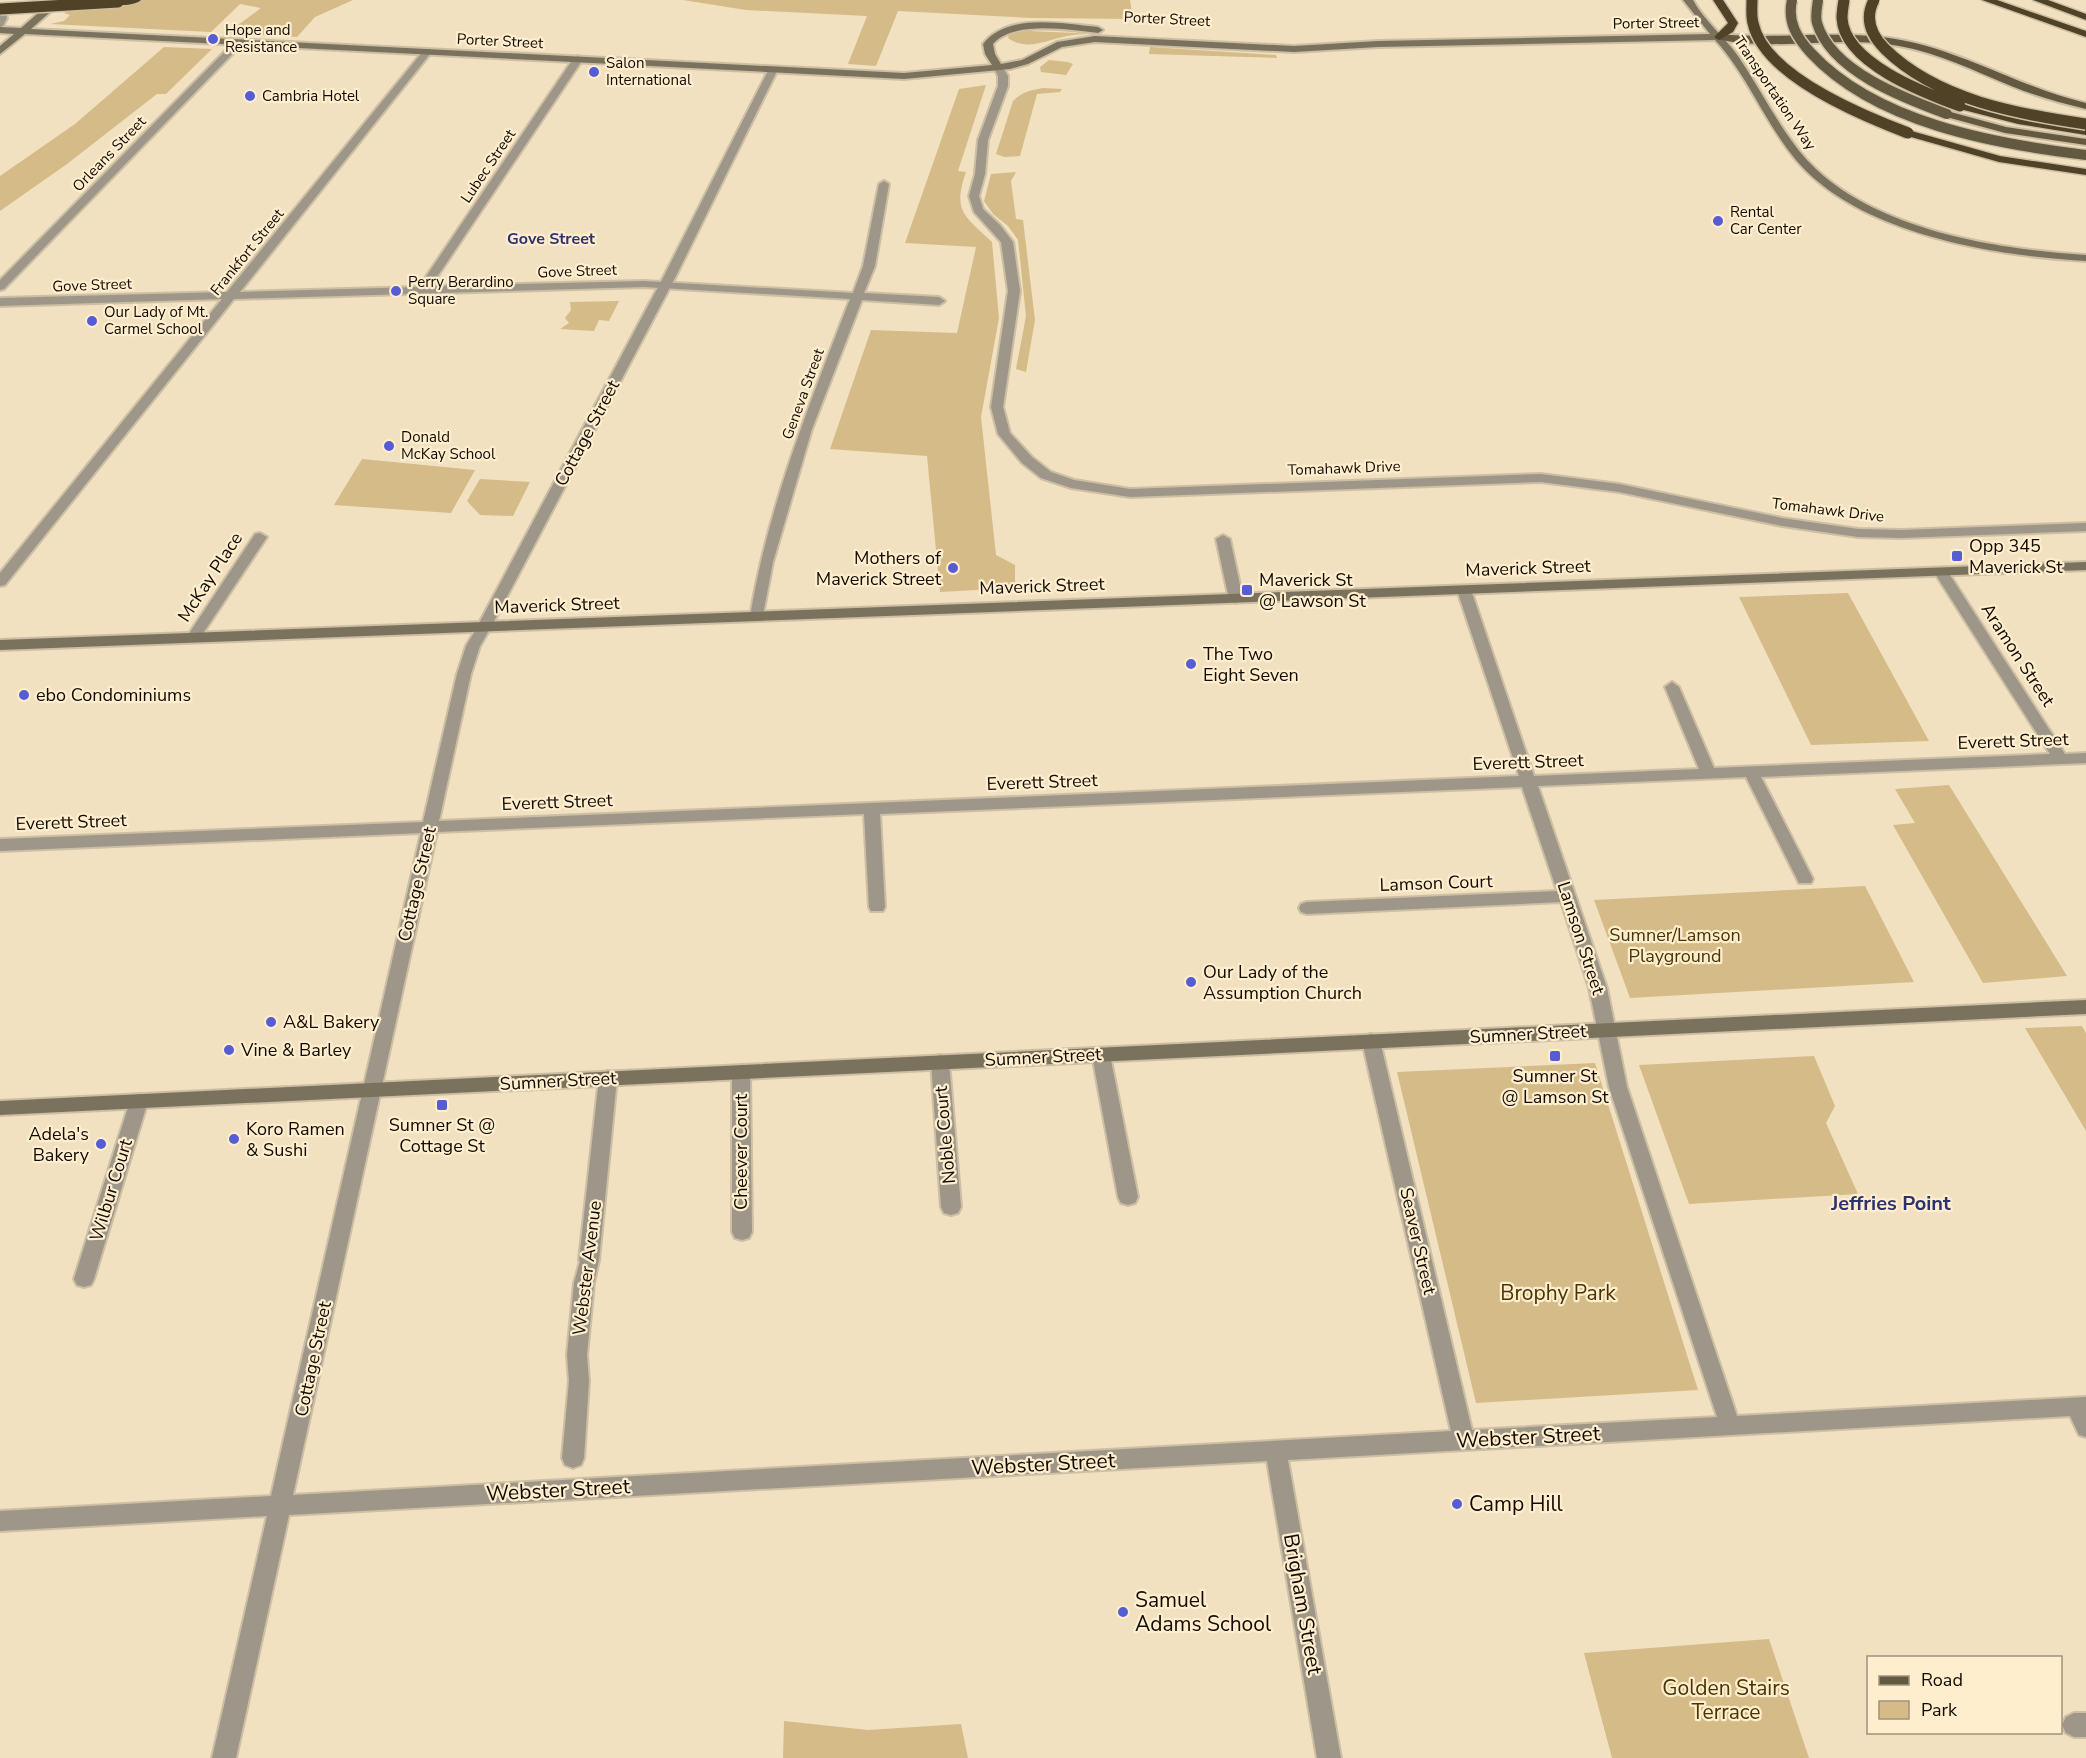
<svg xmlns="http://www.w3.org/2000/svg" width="2086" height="1758" viewBox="0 0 2086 1758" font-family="'Nunito Sans',sans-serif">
  <rect width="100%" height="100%" fill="#f1e1c1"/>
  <path fill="#d5bb87" d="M 80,0 L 353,0 L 315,17 L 297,37 L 227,33 L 261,8 L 240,4 L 211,32 L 50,24 L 64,21 L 70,15 L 64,13 Z
    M 683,0 L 1130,0 L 1133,19 L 1031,18 L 898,11 L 876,66 L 848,64 L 867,16 L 746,10 Z
    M 1022,31 L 1029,31 L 1097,34 C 1085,34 1074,34 1063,37 C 1044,41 1026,51 1008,38 L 1009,35 Z
    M 164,47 L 212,49 L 166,94 L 157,94 L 67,164 L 0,211 L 0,176 L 75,124 Z
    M 1150,47 L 1276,55 L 1277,58 L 1149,54 Z
    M 1049,60 L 1068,62 L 1073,64 L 1066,75 L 1041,72 L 1040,67 Z
    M 986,85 L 958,171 L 966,172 C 952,212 965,216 992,242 L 999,318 L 981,417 L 996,555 L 1015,565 L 1015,588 L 940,592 L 927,456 L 830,449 L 871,330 L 957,333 L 976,247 L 905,243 L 959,89 Z
    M 1043,88 L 1062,89 L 1060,92 L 1037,94 L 1020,156 L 1004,157 L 996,154 L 1013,101 C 1022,92 1031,90 1043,88 Z
    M 1016,172 L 1011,181 L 1016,219 L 1023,220 L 1035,320 L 1026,372 L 1016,369 L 1026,316 L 1018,240 L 1008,226 L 993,214 L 984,201 L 991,174 Z
    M 619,301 L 609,321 L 599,320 L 594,331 L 560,329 L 569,323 L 565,318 L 571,310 L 570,302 Z
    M 362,459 L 475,470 L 451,513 L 334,505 Z
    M 480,479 L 530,482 L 513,516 L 480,515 L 467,501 Z
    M 1848,593 L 1929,741 L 1811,745 L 1739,597 Z
    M 1949,785 L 2067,976 L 1983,983 L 1893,825 L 1915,823 L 1895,789 Z
    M 1865,886 L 1914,982 L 1630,998 L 1594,900 Z
    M 2082,1026 L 2086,1033 L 2086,1131 L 2025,1028 Z
    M 1814,1056 L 1835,1106 L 1826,1123 L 1858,1194 L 1689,1204 L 1639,1065 Z
    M 1595,1063 L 1698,1390 L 1476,1403 L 1397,1072 Z
    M 1769,1639 L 1809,1758 L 1612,1758 L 1584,1653 Z
    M 784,1721 L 868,1730 L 961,1724 L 968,1758 L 783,1758 Z"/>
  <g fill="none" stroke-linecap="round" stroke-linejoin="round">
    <g stroke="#cdbfa3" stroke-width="4">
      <path id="pedestrian" d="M 589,1252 L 596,1254 L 599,1260 L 594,1283 L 587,1355 L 589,1381 L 584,1458 L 581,1465 L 573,1468 L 565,1465 L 562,1458 L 569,1381 L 567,1355 L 574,1283 L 582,1254 Z"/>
    </g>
    <g stroke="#cdbfa3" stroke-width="4">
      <path id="minor" d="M 236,40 L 244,42 L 4,289 L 0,290 L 0,280 Z
        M 427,49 L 432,52 L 430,54 L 240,292 L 419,287 L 573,59 L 578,56 L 583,59 L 431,286 L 644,281 L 853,293 L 863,266 L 879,184 L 884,181 L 889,184 L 875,266 L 864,293 L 939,297 L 945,301 L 939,305 L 862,300 L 812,429 L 773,562 L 762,620 L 752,620 L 750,617 C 768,506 810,403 850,299 L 644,287 L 234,299 L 5,585 L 0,586 L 0,573 L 222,299 L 0,306 L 0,298 L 227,292 L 424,50 Z
        M 999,65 L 1002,66 L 1008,76 L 1008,86 L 988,140 L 985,174 L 979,196 L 983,209 L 1000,225 L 1013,242 L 1020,291 L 1003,407 L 1010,433 L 1032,457 L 1051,472 L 1074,480 L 1130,489 L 1541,474 L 1619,484 L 1782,518 L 1858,529 L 1902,530 L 2086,523 L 2086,531 L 1902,538 L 1858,537 L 1782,526 L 1619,492 L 1541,482 L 1130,497 L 1071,488 L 1041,478 L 1022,463 L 998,434 L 991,407 L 1008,291 L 1001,242 L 974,212 L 969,196 L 975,174 L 978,140 L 998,86 L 998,76 L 994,68 Z
        M 260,533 L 267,537 L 198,641 L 188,641 L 186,638 L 188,635 L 255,534 Z
        M 1223,535 L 1230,539 L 1243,599 L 1236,603 L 1229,599 L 1216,539 Z
        M 1941,568 L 1948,572 L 2065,754 L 2086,753 L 2086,763 L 1761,777 L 1813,879 L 1811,883 L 1799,883 L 1746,777 L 1538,786 L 1607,988 L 1627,1087 L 1737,1416 L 2086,1397 L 2086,1437 L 2079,1435 L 2070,1416 L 1288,1460 L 1341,1758 L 1317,1758 L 1267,1461 L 289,1515 L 236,1758 L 212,1758 L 267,1516 L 0,1531 L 0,1511 L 271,1496 L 421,833 L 0,851 L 0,839 L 423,822 L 457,674 L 466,646 L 479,624 L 484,623 L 491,627 L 480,646 L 471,674 L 439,821 L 1519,776 L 1457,590 L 1464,586 L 1471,590 L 1534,776 L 1699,769 L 1665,687 L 1672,682 L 1679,687 L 1714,768 L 2050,754 L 1934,572 ZM 1522,787 L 1557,891 L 1307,902 L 1301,904 L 1299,908 L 1301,912 L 1307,914 L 1561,902 L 1589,988 L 1609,1087 L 1717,1417 L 1472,1430 L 1380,1041 L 1377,1036 L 1371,1034 L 1365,1036 L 1362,1041 L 1451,1431 L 293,1495 L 437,832 L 864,814 L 869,907 L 871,911 L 883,911 L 885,907 L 880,814 Z
        M 1101,1048 L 1107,1050 L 1110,1055 L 1138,1197 L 1135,1203 L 1128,1205 L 1121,1203 L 1118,1197 L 1092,1055 L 1095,1050 Z
        M 940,1055 L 946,1057 L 949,1062 L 961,1207 L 958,1213 L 951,1215 L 944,1213 L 941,1207 L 931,1062 L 934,1057 Z
        M 741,1065 L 747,1067 L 750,1072 L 752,1232 L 749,1238 L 742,1240 L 735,1238 L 732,1232 L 732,1072 L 735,1067 Z
        M 608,1071 L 614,1073 L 617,1078 L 599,1260 L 596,1266 L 589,1268 L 582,1266 L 579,1260 L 599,1078 L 602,1073 Z
        M 139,1094 L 145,1096 L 148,1101 L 94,1279 L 91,1285 L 84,1287 L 77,1285 L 74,1279 L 130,1101 L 133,1096 Z
        M 2074,1713 L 2086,1713 L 2086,1737 L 2074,1737 L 2066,1733 L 2062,1725 L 2066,1717 Z"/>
    </g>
    <g stroke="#cdbfa3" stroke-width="4">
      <path id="tertiary" d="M 0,7 L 5,10 L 7,18 L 3,26 L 0,27 Z
        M 770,67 L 778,69 L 676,276 L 491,627 L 484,631 L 479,630 L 477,627 L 664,276 Z"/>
    </g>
    <g stroke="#cdbfa3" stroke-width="4">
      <path id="secondary" d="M 53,0 L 64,0 L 31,29 L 904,73 L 992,65 L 985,54 L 983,44 C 1008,12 1063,24 1098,27 L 1103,30 L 1098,33 C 1069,30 1014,20 993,44 L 995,54 L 1001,64 L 1022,60 L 1057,42 L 1095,36 L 1294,46 L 1378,41 L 1710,34 L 1683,0 L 1693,0 C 1705,22 1724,36 1738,56 C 1761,90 1779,128 1806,159 C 1871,230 1995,249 2086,255 L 2086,261 C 1995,256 1858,234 1796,160 C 1765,123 1748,76 1715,40 L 1378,47 L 1294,52 L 1095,42 L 1062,47 L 1028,64 L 1010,69 L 904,79 L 25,34 L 0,54 L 0,46 L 14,34 L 0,33 L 0,27 L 21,28 Z
        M 2086,562 L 2086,570 L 0,650 L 0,640 Z
        M 2086,1000 L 2086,1014 L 0,1115 L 0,1101 Z"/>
    </g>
    <g stroke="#cdbfa3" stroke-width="4">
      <path id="primary" d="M 1719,34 C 1779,40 1841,29 1901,40 C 1965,52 2022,88 2086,103 L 2086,109 C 2060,103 2036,96 2011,86 C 1975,71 1938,53 1899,46 C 1839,35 1776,52 1716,39 L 1716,35 Z
        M 1947,111 L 2006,127 L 2086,139 L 2086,145 L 2005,133 L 1943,116 L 1942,114 Z"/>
    </g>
    <g stroke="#cdbfa3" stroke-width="3">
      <path id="motorway" d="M 114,0 L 141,0 C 136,5 122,6 114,4 Z
        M 1713,0 L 1723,0 L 1738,23 L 1733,32 L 1719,40 L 1714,37 L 1728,23 Z
        M 1982,0 L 1997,0 L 2086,31 L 2086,37 Z
        M 2033,0 L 2048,0 L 2086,14 L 2086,20 Z
        M 1960,103 L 2018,118 L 2086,129 L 2086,135 L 2018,124 L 1956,108 L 1956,104 Z
        M 1908,130 L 2000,156 L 2086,169 L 2086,175 L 1999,162 L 1904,135 L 1904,131 Z"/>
    </g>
    <use href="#pedestrian" fill="#9d9689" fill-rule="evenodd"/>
    <use href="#minor" fill="#9d9689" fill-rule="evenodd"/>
    <use href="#tertiary" fill="#9d9689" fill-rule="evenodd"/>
    <use href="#secondary" fill="#7b725e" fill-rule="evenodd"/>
    <use href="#primary" fill="#635840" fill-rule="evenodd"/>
    <use href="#motorway" fill="#4f4226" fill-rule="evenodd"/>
    <g stroke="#cdbfa3" stroke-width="13" stroke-linecap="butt">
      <path id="primary-bridge" d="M 1792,0 C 1787,22 1797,38 1811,53 C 1876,123 1995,144 2086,155
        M 1818,0 C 1817,7 1815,16 1817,23 C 1831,71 1904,98 1947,114"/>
    </g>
    <g stroke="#cdbfa3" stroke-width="14" stroke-linecap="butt">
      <path id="motorway-bridge" d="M 1752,0 C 1752,7 1751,16 1753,23 C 1764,76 1863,116 1908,133
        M 1844,0 C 1843,6 1842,13 1842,18 C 1844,63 1925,93 1960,106
        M 1874,0 C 1864,19 1871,35 1885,49 C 1937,100 2017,114 2086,124
        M 0,9 L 118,2"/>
    </g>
    <use href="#primary-bridge" stroke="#635840" stroke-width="10"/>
    <use href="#motorway-bridge" stroke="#4f4226" stroke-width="11"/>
  </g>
  <g fill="#565cd4" stroke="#ffeece" stroke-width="2">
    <circle cx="213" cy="39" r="6"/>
    <circle cx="594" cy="72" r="6"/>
    <circle cx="250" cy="96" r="6"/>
    <circle cx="1718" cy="221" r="6"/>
    <circle cx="396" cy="291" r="6"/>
    <circle cx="92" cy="321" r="6"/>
    <circle cx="389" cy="446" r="6"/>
    <rect x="1951" y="550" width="12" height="12" rx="3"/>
    <circle cx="953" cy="568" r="6"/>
    <rect x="1241" y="584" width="12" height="12" rx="3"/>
    <circle cx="1191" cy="664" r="6"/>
    <circle cx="24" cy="695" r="6"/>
    <circle cx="1191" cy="982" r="6"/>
    <circle cx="271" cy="1022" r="6"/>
    <circle cx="229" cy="1050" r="6"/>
    <rect x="1549" y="1050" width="12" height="12" rx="3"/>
    <rect x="436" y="1099" width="12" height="12" rx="3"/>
    <circle cx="234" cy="1139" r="6"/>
    <circle cx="101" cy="1144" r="6"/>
    <circle cx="1457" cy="1504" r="6"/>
    <circle cx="1123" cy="1612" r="6"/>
  </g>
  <g text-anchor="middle" stroke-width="4.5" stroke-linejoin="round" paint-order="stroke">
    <g font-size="15" fill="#110b03" stroke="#ffeece">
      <text transform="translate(1167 19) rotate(3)" y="5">Porter Street</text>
      <text transform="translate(1656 23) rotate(-1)" y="5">Porter Street</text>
      <text transform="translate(500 41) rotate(3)" y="5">Porter Street</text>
      <text transform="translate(1775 93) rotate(56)" y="5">Transportation Way</text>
      <text transform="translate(109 154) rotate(-46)" y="5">Orleans Street</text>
      <text transform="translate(488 166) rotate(-56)" y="5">Lubec Street</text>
      <text transform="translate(247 252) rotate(-51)" y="5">Frankfort Street</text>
      <text transform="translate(577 271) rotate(-2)" y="5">Gove Street</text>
      <text transform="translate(92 285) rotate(-2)" y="5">Gove Street</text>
      <text transform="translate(803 394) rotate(-70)" y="5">Geneva Street</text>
      <text transform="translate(1344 468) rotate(-2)" y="5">Tomahawk Drive</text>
      <text transform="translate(1828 510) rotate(7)" y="5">Tomahawk Drive</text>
    </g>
    <g font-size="15" fill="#110b03" stroke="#ffeece" text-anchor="start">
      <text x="225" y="35">Hope and<tspan x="225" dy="17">Resistance</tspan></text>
      <text x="606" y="68">Salon<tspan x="606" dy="17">International</tspan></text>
      <text x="262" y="101">Cambria Hotel</text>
      <text x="1730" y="217">Rental<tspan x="1730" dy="17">Car Center</tspan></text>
      <text x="408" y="287">Perry Berardino<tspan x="408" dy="17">Square</tspan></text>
      <text x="104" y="317">Our Lady of Mt.<tspan x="104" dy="17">Carmel School</tspan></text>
      <text x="401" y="442">Donald<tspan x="401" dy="17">McKay School</tspan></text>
    </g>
    <g font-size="16" font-weight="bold" fill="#2d326c" stroke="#ffeece">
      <text x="551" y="244">Gove Street</text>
    </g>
    <g font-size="18" fill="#110b03" stroke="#ffeece">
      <text transform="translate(587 433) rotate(-62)" y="6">Cottage Street</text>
      <text transform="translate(1528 568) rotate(-2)" y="6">Maverick Street</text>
      <text transform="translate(210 577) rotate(-57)" y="6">McKay Place</text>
      <text transform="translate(1042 586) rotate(-2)" y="6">Maverick Street</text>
      <text transform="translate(557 605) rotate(-2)" y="6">Maverick Street</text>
      <text transform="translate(2018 655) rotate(57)" y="6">Aramon Street</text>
      <text transform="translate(2013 741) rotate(-2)" y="6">Everett Street</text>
      <text transform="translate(1528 762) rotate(-2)" y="6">Everett Street</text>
      <text transform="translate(1042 782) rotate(-2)" y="6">Everett Street</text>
      <text transform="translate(557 802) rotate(-2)" y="6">Everett Street</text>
      <text transform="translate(71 822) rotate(-2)" y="6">Everett Street</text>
      <text transform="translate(1436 883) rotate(-2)" y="6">Lamson Court</text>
      <text transform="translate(417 884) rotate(-77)" y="6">Cottage Street</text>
      <text transform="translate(1581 938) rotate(72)" y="6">Lamson Street</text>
      <text transform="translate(1528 1034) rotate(-3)" y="6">Sumner Street</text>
      <text transform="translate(1043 1057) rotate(-3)" y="6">Sumner Street</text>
      <text transform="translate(558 1081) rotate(-3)" y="6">Sumner Street</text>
      <text transform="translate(945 1135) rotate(-95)" y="6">Noble Court</text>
      <text transform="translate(741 1152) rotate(-90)" y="6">Cheever Court</text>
      <text transform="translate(111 1190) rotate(-73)" y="6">Wilbur Court</text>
      <text transform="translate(1418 1241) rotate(77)" y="6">Seaver Street</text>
      <text transform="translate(587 1268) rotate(-83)" y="6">Webster Avenue</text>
      <text transform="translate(313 1359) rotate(-78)" y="6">Cottage Street</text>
    </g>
    <g font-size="18" fill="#110b03" stroke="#ffeece" text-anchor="start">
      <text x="1969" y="552">Opp 345<tspan x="1969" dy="21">Maverick St</tspan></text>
      <text x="941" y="564" text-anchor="end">Mothers of<tspan x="941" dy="21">Maverick Street</tspan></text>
      <text x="1259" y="586">Maverick St<tspan x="1259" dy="21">@ Lawson St</tspan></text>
      <text x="1203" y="660">The Two<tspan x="1203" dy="21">Eight Seven</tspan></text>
      <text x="36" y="701">ebo Condominiums</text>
      <text x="1203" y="978">Our Lady of the<tspan x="1203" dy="21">Assumption Church</tspan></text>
      <text x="283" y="1028">A&amp;L Bakery</text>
      <text x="241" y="1056">Vine &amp; Barley</text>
      <text x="1555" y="1082" text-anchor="middle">Sumner St<tspan x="1555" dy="21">@ Lamson St</tspan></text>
      <text x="442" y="1131" text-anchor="middle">Sumner St @<tspan x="442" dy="21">Cottage St</tspan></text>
      <text x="246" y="1135">Koro Ramen<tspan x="246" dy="21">&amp; Sushi</tspan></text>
      <text x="89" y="1140" text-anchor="end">Adela's<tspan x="89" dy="21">Bakery</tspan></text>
    </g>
    <g font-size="18" fill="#493503" stroke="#ffeece">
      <text x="1675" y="941">Sumner/Lamson<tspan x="1675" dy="21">Playground</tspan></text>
    </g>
    <g font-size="20" font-weight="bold" fill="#2d326c" stroke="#ffeece">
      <text x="1891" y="1210">Jeffries Point</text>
    </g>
    <g font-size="21" fill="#493503" stroke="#ffeece">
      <text x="1558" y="1300">Brophy Park</text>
      <text x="1726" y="1695">Golden Stairs<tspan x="1726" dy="24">Terrace</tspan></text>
    </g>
    <g font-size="21" fill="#110b03" stroke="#ffeece">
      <text transform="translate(1528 1437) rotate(-3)" y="7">Webster Street</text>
      <text transform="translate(1043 1464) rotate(-3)" y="7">Webster Street</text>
      <text transform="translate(558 1490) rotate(-3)" y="7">Webster Street</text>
      <text transform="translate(1303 1604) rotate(80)" y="7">Brigham Street</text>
    </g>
    <g font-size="21" fill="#110b03" stroke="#ffeece" text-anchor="start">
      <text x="1469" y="1511">Camp Hill</text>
      <text x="1135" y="1607">Samuel<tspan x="1135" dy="24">Adams School</tspan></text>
    </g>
  </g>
  <rect x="1867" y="1656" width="195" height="78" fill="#ffeece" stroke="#a0937d" stroke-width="1.5"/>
  <rect x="1879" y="1676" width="30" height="9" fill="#635840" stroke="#a0937d" stroke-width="1.5"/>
  <text x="1921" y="1686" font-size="18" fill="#110b03">Road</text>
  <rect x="1879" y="1701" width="30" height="18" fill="#d5bb87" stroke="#a0937d" stroke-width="1.5"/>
  <text x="1921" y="1716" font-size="18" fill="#110b03">Park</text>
</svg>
